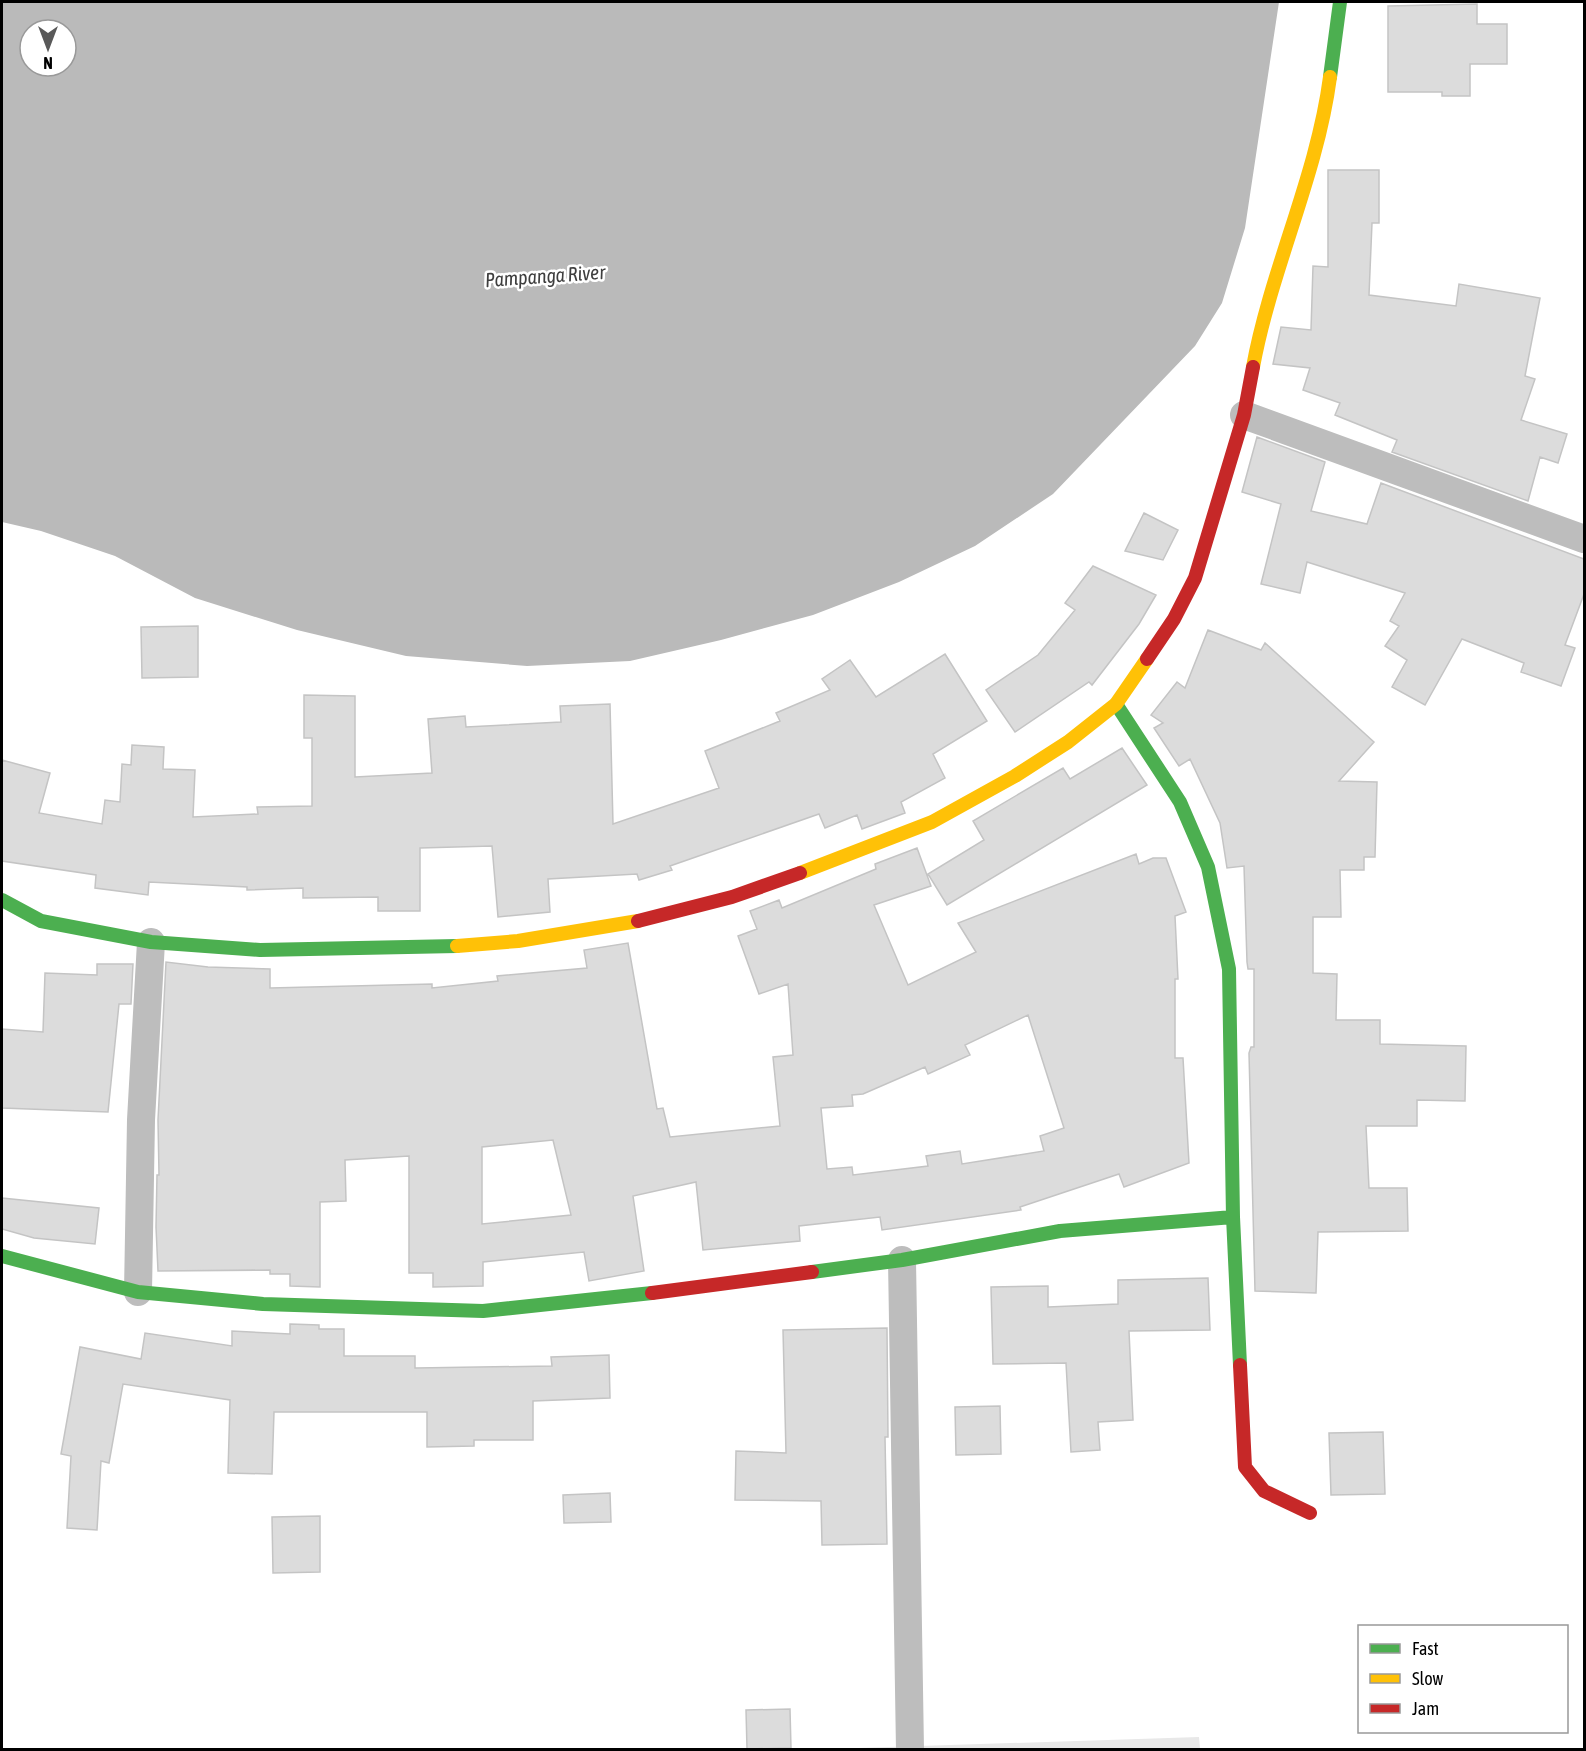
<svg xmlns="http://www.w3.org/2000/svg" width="1586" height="1751" viewBox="0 0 1586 1751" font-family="'Asap Condensed',sans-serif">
  <rect width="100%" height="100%" fill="#fff"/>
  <path fill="#e8e8e8" d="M 1199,1737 L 1200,1749 L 858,1748 Z"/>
  <path fill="#bababa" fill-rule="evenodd" d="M 2,2 L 1279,2 L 1245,228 L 1222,303 L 1195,346 L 1053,494 L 975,546 L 899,582 L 813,615 L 721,640 L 630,661 L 527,666 L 406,656 L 297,630 L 195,598 L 115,556 L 41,531 L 2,522 ZM 30,30 L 66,30 L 66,66 L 30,66 Z"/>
  <path fill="#dcdcdc" stroke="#c4c4c4" stroke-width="1.5" fill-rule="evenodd" d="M 1477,4 L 1477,24 L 1507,24 L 1507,64 L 1470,64 L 1470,96 L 1442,96 L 1442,92 L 1388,92 L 1388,6 Z
    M 1328,170 L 1379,170 L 1379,223 L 1372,223 L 1369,295 L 1456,306 L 1459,284 L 1540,298 L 1525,376 L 1535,379 L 1521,420 L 1567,434 L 1558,463 L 1540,457 L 1528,501 L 1392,452 L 1397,440 L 1335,415 L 1340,403 L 1303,390 L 1310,368 L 1273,364 L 1281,327 L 1311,330 L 1313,266 L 1328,267 Z
    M 1257,437 L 1325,462 L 1311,511 L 1367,524 L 1381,483 L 1584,559 L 1584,594 L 1565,645 L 1575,648 L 1561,686 L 1521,672 L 1524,663 L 1462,639 L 1425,705 L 1392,687 L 1407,660 L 1385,646 L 1399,626 L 1390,621 L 1405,593 L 1307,562 L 1300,593 L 1261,584 L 1281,504 L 1242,492 Z
    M 1144,513 L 1178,530 L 1163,560 L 1125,551 Z
    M 1093,566 L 1156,595 L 1139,624 L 1092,685 L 1089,682 L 1015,732 L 986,690 L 1038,655 L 1075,610 L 1065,603 Z
    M 198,626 L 198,677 L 142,678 L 141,627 Z
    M 1208,630 L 1261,650 L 1265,643 L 1374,742 L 1339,781 L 1377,782 L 1375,857 L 1364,857 L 1364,870 L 1340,870 L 1341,917 L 1313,917 L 1313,973 L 1337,974 L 1336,1020 L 1380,1020 L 1380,1044 L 1466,1046 L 1465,1101 L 1417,1100 L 1417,1126 L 1366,1126 L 1369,1188 L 1407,1188 L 1408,1231 L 1318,1232 L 1316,1293 L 1255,1291 L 1249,1053 L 1251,1047 L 1254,1047 L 1254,969 L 1248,969 L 1247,962 L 1244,866 L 1227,868 L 1220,823 L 1190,759 L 1179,766 L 1154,728 L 1163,723 L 1151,715 L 1177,682 L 1185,688 Z
    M 945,654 L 987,721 L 933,754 L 945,778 L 901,802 L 905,813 L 862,829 L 857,815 L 825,828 L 819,814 L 670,866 L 672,870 L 639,880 L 637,874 L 548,879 L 550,912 L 498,917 L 492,846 L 420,848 L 420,911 L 378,911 L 378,897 L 303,898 L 303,888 L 247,890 L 247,887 L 149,882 L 148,895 L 95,888 L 96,875 L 2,861 L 2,760 L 50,773 L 39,813 L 102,824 L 105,800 L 120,802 L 122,764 L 131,765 L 132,745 L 164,747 L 163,769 L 195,770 L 193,817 L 258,814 L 257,807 L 312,806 L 312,738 L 304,738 L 304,695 L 355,696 L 355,777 L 432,773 L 428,719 L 465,716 L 466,727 L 561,722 L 560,706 L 610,704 L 613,824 L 719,788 L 705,751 L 780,721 L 776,713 L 830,690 L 822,679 L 850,660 L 876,697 Z
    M 1122,748 L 1147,785 L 947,905 L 928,874 L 984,840 L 973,821 L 1063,768 L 1070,779 Z
    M 917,848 L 931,886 L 874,905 L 908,985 L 976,952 L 958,923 L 1136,854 L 1139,864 L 1153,858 L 1166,858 L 1186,912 L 1175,916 L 1178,979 L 1175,979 L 1175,1058 L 1183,1058 L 1189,1163 L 1124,1187 L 1119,1174 L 1020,1207 L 1021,1210 L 882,1230 L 880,1217 L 799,1226 L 800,1241 L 703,1250 L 696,1182 L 633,1196 L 644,1271 L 589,1281 L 584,1252 L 483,1262 L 483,1286 L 433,1287 L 433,1273 L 409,1273 L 409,1156 L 345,1160 L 346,1201 L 320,1202 L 320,1287 L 290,1286 L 290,1274 L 270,1274 L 270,1270 L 158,1271 L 156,1227 L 157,1175 L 159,1175 L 158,1120 L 166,962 L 208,967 L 270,969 L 270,988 L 432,984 L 432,988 L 498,981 L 497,976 L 587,968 L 584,950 L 628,943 L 657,1109 L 663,1108 L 670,1137 L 780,1126 L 773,1057 L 793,1055 L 788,984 L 759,994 L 738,936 L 757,929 L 750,911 L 779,900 L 782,908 L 876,869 L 875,864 ZM 1028,1015 L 1064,1128 L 1040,1136 L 1044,1151 L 962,1164 L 960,1151 L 926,1156 L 928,1166 L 853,1175 L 852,1167 L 827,1169 L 821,1108 L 853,1106 L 852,1095 L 863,1094 L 925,1067 L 928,1074 L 970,1055 L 965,1045 ZM 553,1140 L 571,1215 L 482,1224 L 482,1147 Z
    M 97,964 L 133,964 L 131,1004 L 119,1004 L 108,1112 L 2,1108 L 2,1029 L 43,1032 L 45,973 L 97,975 Z
    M 2,1198 L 99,1208 L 95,1244 L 34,1238 L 2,1229 Z
    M 1208,1278 L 1210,1330 L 1129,1331 L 1133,1420 L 1098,1422 L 1100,1450 L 1071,1452 L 1066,1363 L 993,1364 L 991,1287 L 1048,1286 L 1048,1307 L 1118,1304 L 1118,1280 Z
    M 290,1324 L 319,1325 L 319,1329 L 344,1329 L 344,1356 L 415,1356 L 415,1368 L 552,1366 L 551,1357 L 609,1355 L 610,1398 L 533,1401 L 533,1440 L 474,1440 L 474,1446 L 427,1447 L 427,1412 L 274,1412 L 272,1474 L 228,1473 L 230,1400 L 123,1384 L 109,1463 L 101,1461 L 97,1530 L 67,1528 L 71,1456 L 61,1454 L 80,1347 L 141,1359 L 145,1333 L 232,1346 L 232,1331 L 290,1334 Z
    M 887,1328 L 888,1437 L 885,1437 L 887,1544 L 822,1545 L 821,1501 L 735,1500 L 736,1451 L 786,1453 L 783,1330 Z
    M 1000,1406 L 1001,1454 L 956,1455 L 955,1407 Z
    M 1383,1432 L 1385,1494 L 1331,1495 L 1329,1433 Z
    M 610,1493 L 611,1522 L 564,1523 L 563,1495 Z
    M 320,1516 L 320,1572 L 273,1573 L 272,1517 Z
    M 790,1709 L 791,1748 L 747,1749 L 746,1710 Z"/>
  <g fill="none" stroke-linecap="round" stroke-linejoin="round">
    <path stroke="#bdbdbd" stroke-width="28" d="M 1244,415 L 1584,539
      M 902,1260 L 910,1750
      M 138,1292 L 141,1120 L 151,942"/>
    <path stroke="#4caf50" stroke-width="14" d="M 1330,77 L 1340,2
      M 1116,704 L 1180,802 L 1208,867 L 1229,969 L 1233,1217 L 1240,1365
      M 2,900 L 41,921 L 151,942 L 260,950 L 457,946
      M 2,1256 L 138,1292 L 263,1304 L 483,1311 L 652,1293
      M 812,1272 L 902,1260 L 1060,1231 L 1233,1217"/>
    <path stroke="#ffc107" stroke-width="14" d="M 1253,367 C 1271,269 1317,176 1330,77
      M 800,873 L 932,822 L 1015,776 L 1068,742 L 1116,704 L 1147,659
      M 457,946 L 518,941 L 638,921"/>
    <path stroke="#c62828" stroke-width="14" d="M 1147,659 L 1174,619 L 1195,578 L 1244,415 L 1253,367
      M 638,921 L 732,897 L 800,873
      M 652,1293 L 812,1272
      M 1240,1365 L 1245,1467 L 1264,1491 L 1310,1513"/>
  </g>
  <g text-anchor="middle" stroke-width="5" stroke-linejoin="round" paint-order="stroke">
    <g font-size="20" font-style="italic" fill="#3e3e3e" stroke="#fff">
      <text transform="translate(545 276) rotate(-4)" y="7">Pampanga River</text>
    </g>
  </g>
  <rect width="1586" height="1751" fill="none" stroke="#000000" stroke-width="6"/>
  <rect x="1358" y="1625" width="210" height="108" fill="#ffffff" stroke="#999999" stroke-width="1.5"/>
  <rect x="1370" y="1644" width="30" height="9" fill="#4caf50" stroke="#999999" stroke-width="1.5"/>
  <text x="1412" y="1655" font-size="18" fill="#000000">Fast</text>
  <rect x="1370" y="1674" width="30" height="9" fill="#ffc107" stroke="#999999" stroke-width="1.5"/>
  <text x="1412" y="1685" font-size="18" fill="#000000">Slow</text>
  <rect x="1370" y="1704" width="30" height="9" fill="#c62828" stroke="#999999" stroke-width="1.5"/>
  <text x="1412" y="1715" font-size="18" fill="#000000">Jam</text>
  <g transform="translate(48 48) rotate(180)"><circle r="28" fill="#ffffff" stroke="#999999" stroke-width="1.5"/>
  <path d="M0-4.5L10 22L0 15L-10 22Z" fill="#595959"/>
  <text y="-9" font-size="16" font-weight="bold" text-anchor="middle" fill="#000000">N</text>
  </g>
</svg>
